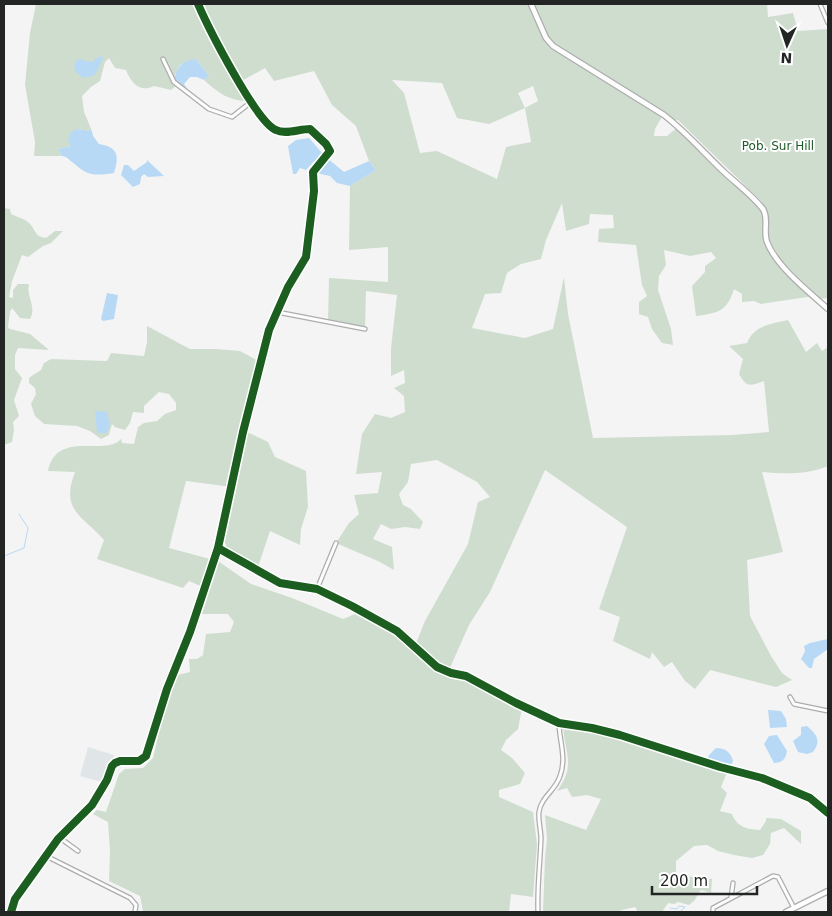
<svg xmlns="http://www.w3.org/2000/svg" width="832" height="916" viewBox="0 0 832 916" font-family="'DejaVu Sans',sans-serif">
  <rect width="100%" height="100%" fill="#f4f4f4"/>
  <path fill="#e0e5e8" d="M 88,747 L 114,755 L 106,783 L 80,776 Z"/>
  <path fill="#cfddcf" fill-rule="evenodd" d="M 36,4 L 767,4 L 768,17 L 793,13 L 798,31 L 828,29 L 828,298 L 818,299 L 781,260 L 768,239 L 768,212 L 761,201 L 678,120 L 672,121 L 663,115 L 655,129 L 654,136 L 667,136 L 679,126 L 764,211 L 765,233 L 774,255 L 814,296 L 761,304 L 754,301 L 742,302 L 742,294 L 734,289 C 727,311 719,313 696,316 L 692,286 L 705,272 L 705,266 L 716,258 L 711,252 L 690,256 L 664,250 L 666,265 L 659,276 L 658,290 L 671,329 L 673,345 L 662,343 L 652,329 L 648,317 L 639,314 L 639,302 L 647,296 L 642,285 L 636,245 L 598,242 L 599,229 L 614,228 L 613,215 L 590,214 L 589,224 L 566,231 L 562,203 L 546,240 L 541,259 L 521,264 L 507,273 L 501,293 L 485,294 L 472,328 L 525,338 L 553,329 L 564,277 L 568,314 L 593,438 L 732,435 L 769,432 L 764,381 C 750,386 747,388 739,374 L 743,359 L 729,346 L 747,343 C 754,325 771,324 788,320 L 806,352 L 817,343 L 822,351 L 828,347 L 828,466 C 806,475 785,474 762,472 L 783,552 L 747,560 L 750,616 L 771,656 L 782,673 L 792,680 L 776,687 L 710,670 L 695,689 L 685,681 L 672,662 L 664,667 L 652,652 L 650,659 L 613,641 L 620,617 L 599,609 L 627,527 L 545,470 L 490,592 L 469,625 L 449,670 L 451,673 L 437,667 L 418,650 L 434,670 L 452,677 L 470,681 L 512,705 L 522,708 L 518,729 L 506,740 L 501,750 L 512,758 L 525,773 L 520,784 L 499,790 L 499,797 L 533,812 L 537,844 L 533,897 L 511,894 L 509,912 L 145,912 L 143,911 L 140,896 L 109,881 L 110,851 L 108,822 L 93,814 L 97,810 L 106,812 L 119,774 L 125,769 L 143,768 L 153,758 L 167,697 L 173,676 L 190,672 L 189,659 L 197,659 L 203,655 L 206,634 L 230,632 L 234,622 L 228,614 L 202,614 L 218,561 L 251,584 L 292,598 L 343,619 L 355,614 L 415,646 L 425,621 L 468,544 L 478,502 L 490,497 L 477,482 L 437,460 L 411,464 L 408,482 L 399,494 L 403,505 L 411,509 L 423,522 L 420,529 L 405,527 L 391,529 L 381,524 L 373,539 L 392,547 L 394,570 L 380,562 L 336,543 L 349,523 L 359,514 L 354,495 L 378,493 L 382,472 L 356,474 L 362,434 L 375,414 L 391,418 L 405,412 L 404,396 L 394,388 L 405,383 L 404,370 L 391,376 L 391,348 L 397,295 L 366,291 L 365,329 L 328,322 L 329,278 L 388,282 L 388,247 L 349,250 L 350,186 L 376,170 L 369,161 L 356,126 L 332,105 L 314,71 L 274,81 L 265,68 L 240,82 L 251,102 C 228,100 221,95 204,80 L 209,76 L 196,59 L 180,65 C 177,72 172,78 176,86 L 171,90 L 154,86 C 140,93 131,83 126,70 L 115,68 L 109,58 L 105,62 L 100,81 L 91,87 L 82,96 L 84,112 L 92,131 L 77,129 L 71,146 L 58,149 L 62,156 L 34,156 L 35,142 L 25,85 L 30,33 ZM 392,80 L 442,83 L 457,118 L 489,124 L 525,108 L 531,142 L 506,147 L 497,179 L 437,151 L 420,153 L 404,93 ZM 533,86 L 538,101 L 525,108 L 518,93 Z
    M 4,208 L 10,209 L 11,214 C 17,217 26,219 30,224 C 37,232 34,236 46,238 L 55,231 L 63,231 L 51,243 L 43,246 L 28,257 L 22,255 L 12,281 L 9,297 L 13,298 L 13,290 L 18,284 L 29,284 C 26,297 37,306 30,319 L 20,318 L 12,308 L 10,312 L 8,327 L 10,329 L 30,334 L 49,350 L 18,348 L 15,355 L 15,369 L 22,378 L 14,400 L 19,416 L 13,422 L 14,430 L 12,442 L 4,445 Z
    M 147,326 L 190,349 L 216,349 L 240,351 L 260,362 L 243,430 L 268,442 L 275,457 L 306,471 L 308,507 L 301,529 L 300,545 L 270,531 L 257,570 L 225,551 L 226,544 L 221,540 L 232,487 L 186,481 L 169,548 L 214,560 L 205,588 L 189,581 L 183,588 L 97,559 L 104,540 C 82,515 60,511 75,472 L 48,471 C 56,429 106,457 121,439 L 122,443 L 134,444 L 138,427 L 144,423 L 157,421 L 165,414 L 176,410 L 176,403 L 169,394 L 159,392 L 144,406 L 144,413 L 133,412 L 130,423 L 125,430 L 115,427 L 112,424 L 109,435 L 101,439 L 90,431 L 77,426 L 44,424 L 35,416 L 31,404 L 36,394 L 35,388 L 29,383 L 29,378 L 33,375 L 41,370 L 44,363 L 51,359 L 107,361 L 111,353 L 144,356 L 147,342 Z
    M 563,724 L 676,753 L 727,772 L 721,787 L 727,793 L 720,811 L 732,814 C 737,827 746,829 760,830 L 766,821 L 766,818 L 781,819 L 801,831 L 801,844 L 784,828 L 771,833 L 770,844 L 763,855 L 752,858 L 734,855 L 718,851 L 707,845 L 694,846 L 676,861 L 676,875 L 712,879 L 711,893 L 701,890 L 694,901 L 689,905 L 678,902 L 674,904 L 668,903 L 662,912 L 638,912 L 635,907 L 622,910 L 618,912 L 543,912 L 545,858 L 547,839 L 545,815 L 586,830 L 601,799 L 587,795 L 572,797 L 567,788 L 557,791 C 577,764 564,753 563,724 Z"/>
  <path fill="#b7d9f5" d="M 102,56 L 103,58 L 95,75 L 83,78 L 76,72 L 74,66 L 77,59 C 83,59 87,62 93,62 L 95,59 Z
    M 196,59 L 209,76 L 204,80 L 197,77 L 190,77 L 184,84 L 187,89 L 174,81 C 177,67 181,61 196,59 Z
    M 77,129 L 92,131 L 93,136 L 99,144 C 119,147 119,157 114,173 C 87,177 87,174 66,157 L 62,156 L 58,149 L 71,146 L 68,141 L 70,133 Z
    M 309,138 L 322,153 L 306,170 L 300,168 L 296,174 L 293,174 L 288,146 L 296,140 Z
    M 327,158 L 344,172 L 369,161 L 376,170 L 350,186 L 337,183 L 330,176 L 316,173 Z
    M 147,160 L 164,176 L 148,177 L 144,174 L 141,177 L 140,184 L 133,187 L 121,175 L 124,165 L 128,165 L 134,171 L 147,162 Z
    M 107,293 L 118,295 L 114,319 L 103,321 L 101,319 Z
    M 95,411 L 107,412 L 110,424 L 107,433 L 97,433 Z
    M 828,639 L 828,649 L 814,659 L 812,668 L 809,668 L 801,659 L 805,651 L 804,646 L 810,643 Z
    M 768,710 L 781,711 L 786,719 L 787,727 L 770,728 Z
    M 807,726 C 816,734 822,740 813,752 L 807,754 L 798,752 L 793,741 L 801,735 L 801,727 Z
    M 777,735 L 787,751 C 786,759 782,763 774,763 L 764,744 L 769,736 Z
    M 716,748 C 725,748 731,752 733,761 L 731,766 L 729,767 L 707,760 L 709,755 Z"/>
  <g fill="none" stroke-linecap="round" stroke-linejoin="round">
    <path stroke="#b7d9f5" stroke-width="1" d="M 4,556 L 24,548 L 28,528 L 19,514
      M 670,908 L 677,909 L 679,906 L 685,907 L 680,912"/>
    <g stroke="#adadad" stroke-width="5.5">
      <path id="minor" d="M 820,4 L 828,23
        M 163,59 L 174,82 L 209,109 L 232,117 L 251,102
        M 277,312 L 365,329
        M 218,548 L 280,583 L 317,589 L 352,606 L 397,631 L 437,667 L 451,673 L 466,676 L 516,703 L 559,723 L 592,728 L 620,735 L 720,767 L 762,778 L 810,798 L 828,813
        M 317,589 L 336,543
        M 790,697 L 794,704 L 828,711
        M 60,838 L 78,851
        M 46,856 L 130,898 L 136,905 L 135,912
        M 731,898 L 733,883
        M 11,912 L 15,899 L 58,839 L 92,805 L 107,780 L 112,766 L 115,763 L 120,761 L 139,761 L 146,756 L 167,689 L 190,632 L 218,548 L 243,432 L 269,330 L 288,287 L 306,257 L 314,191 L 313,172 L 330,151 L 326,144 L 310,129 C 299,129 285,135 276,130 C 256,122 208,27 198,4
        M 538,912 C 537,888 540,864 541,839 C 541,830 538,821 539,812 C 541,797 556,790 560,776 C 567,758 559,740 559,723
        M 713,912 L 713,908 L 773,876 L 778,877 L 794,908"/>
    </g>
    <g stroke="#adadad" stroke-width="7">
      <path id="secondary" d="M 531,4 L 546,38 L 553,46 L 664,115 C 686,132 704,153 724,172 C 737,184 752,195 763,209 C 769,218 763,232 767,242 C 776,266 809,292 828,309
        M 786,912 L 828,891"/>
    </g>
    <use href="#minor" stroke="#fdfdfd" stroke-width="3"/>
    <use href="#secondary" stroke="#fdfdfd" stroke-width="4.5"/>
    <g stroke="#fff" stroke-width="11">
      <path id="cycleway" d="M 218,548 L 280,583 L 317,589 L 352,606 L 397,631 L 437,667 L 451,673 L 466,676 L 516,703 L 559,723 L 592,728 L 620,735 L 720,767 L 762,778 L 810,798 L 828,813
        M 11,912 L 15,899 L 58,839 L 92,805 L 107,780 L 112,766 L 115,763 L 120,761 L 139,761 L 146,756 L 167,689 L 190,632 L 218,548 L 243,432 L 269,330 L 288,287 L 306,257 L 314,191 L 313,172 L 330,151 L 326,144 L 310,129 C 299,129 285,135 276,130 C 256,122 208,27 198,4"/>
    </g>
    <use href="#cycleway" stroke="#1b5e20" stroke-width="8"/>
  </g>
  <g text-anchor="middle" stroke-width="4" stroke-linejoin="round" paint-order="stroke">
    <g font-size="12" fill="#1c5b26" stroke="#fff">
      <text x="778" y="150">Pob. Sur Hill</text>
    </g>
  </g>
  <rect width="832" height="916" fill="none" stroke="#232424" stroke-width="10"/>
  <g transform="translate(787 45) rotate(183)" stroke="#ffffff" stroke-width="4" paint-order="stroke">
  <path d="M0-4L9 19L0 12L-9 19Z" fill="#232424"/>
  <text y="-8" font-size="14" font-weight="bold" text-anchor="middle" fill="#232424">N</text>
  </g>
  <path d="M652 886v8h105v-8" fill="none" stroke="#232424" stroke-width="2.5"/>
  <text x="660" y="886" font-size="15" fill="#232424" stroke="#ffffff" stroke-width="4" paint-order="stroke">200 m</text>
</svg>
